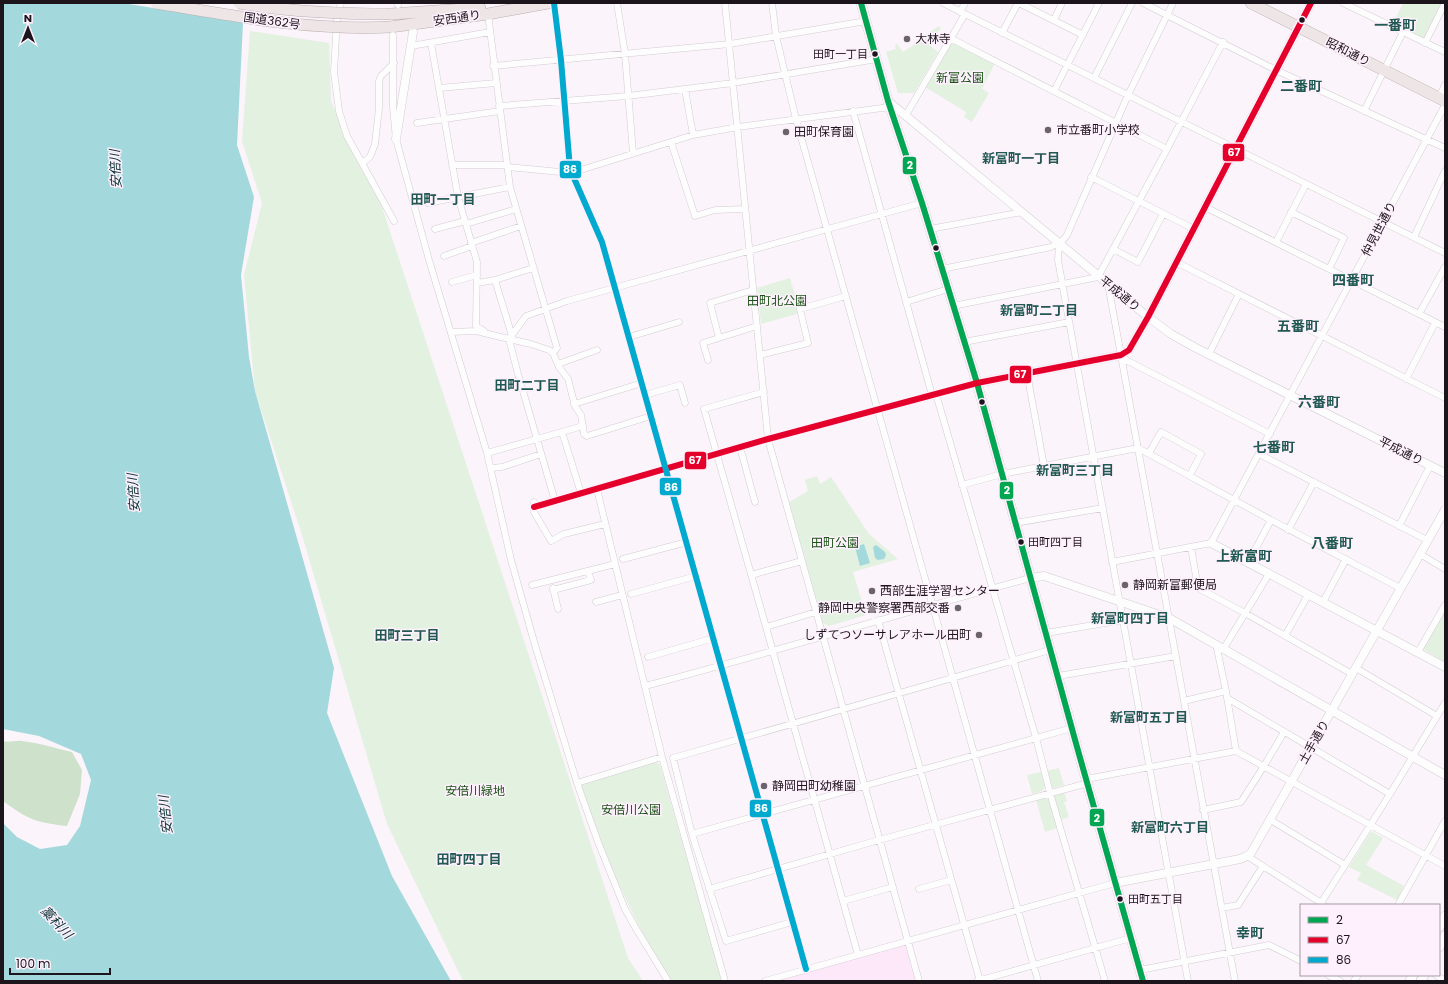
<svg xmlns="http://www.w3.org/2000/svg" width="1448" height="984" viewBox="0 0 1448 984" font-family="Poppins,'Noto Sans JP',sans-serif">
  <rect width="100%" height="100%" fill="#fbf4fa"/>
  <path fill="#fce8f9" d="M 905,945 L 915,981 L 776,981 Z"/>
  <path fill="#e3f1e0" d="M 1403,3 L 1443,3 L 1425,39 L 1393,24 Z
    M 939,26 L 941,28 L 929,45 L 938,52 L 914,93 L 898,93 L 886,52 L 896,49 L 895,45 L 897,44 L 903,52 L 918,42 L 917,40 Z
    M 250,31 L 329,43 L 331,101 L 358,163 L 380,201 L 628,958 L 643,981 L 463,981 L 387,824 L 302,535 L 255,391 L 244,275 L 262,203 L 242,141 Z
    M 955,43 L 995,63 L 982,89 L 989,93 L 972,122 L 964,117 L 966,112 L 925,87 L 950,44 Z
    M 790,278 L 800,313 L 761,324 L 757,288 Z
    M 817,476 L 820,484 L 831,477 L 869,534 L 898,559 L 853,572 L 866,615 L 829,626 L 823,623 L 789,502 L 808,491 L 805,480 Z
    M 1445,610 L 1445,662 L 1423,649 Z
    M 656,761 L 660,765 L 722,981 L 671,981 C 631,920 604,852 580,784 Z
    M 1059,768 L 1064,785 L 1053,788 L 1050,787 L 1046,771 Z
    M 1041,772 L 1045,787 L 1042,791 L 1032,794 L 1027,775 Z
    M 1064,792 L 1067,801 L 1064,802 L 1069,817 L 1060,820 L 1053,798 L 1055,795 Z
    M 1046,797 L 1049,799 L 1057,828 L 1045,832 L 1036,800 Z
    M 1373,832 L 1383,838 L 1366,865 L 1404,886 L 1397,900 L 1357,880 L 1361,873 L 1349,867 L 1370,833 Z"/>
  <path fill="#cee2cb" d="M 3,741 C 10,743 15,740 22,741 C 39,743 55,748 72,752 L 82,770 L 80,794 L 67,826 C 37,823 27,819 3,801 Z"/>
  <path fill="#a3d9dd" d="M 3,3 L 244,3 L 237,145 L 254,197 L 241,275 L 249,357 L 255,391 L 334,668 L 327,713 L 392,876 L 451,981 L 3,981 L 3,823 L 17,837 L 40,849 L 67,845 L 80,826 L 91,780 L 81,754 L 39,736 L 3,729 Z
    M 864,544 L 870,563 L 860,566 L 855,547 Z
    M 876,545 L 885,552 L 886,555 L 884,559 L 878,560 L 875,558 L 873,547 Z"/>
  <path fill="#fbf4fa" d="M 123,3 L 246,3 L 245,23 Z"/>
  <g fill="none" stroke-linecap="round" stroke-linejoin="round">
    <g stroke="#d3ccd2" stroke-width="7">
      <path id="minor" d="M 341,3 L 337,18 L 334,72 L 339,111 L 347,136 L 394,221
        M 554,3 L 561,60 L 570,169 L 602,242 L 806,969
        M 617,3 L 625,54 L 633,153
        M 725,3 L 768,439 L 919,981
        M 772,3 L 776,36 L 796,119 L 1038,981
        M 943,3 L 1445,253
        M 1019,3 L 1083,35
        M 1143,3 L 1276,70 L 1445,148
        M 1343,3 L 1445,52
        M 398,5 L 398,3
        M 960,12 L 965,3
        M 488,14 L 510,187 L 557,348 L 553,353
        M 1054,20 L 1062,3
        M 1002,33 L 1018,3
        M 393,35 L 393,107 L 396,139 L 429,260 L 487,453 L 511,560 L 535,645 L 577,783 L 598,842 L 625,909 L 635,927 L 668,981
        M 950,38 L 1167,149
        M 431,43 L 458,197 L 477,262 L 476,326 L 484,331
        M 1425,43 L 1445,3
        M 411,46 L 490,32
        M 493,66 L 730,44 L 866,21
        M 1094,78 L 1132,3
        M 439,88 L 496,83
        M 685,89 L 693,135
        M 1054,91 L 1099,3
        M 1439,98 L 1445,85
        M 499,106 L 628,96 L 733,83 L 877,59
        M 853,111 L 932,395
        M 1364,111 L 1403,32
        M 906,115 L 965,14
        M 417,123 L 500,111
        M 671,142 L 695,216 L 715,210 L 745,209
        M 362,163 L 370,157 L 375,144 L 379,108 L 379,81 L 381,76 L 394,63
        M 452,165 L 507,165
        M 507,167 L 571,173 L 693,135 L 738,127 L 890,107
        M 1091,177 L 1194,229
        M 428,203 L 510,187
        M 1205,207 L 1445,327
        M 1291,212 L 1344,238 L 1329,269
        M 466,224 L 516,209
        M 435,229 L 465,221
        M 930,229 L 1022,212
        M 1414,237 L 1445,171
        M 1276,242 L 1306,184
        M 471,243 L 521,226
        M 1059,243 L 1058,260 L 1188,981
        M 1113,249 L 1138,262 L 1163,214
        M 444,256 L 472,246
        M 1176,262 L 1445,398
        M 942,269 L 1051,247 L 1063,240 L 1067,235 L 1128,95 L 1173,3
        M 495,280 L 512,336
        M 452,282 L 477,275
        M 477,283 L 495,280 L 533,268
        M 1108,284 L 1235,981
        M 906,302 L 948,289
        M 953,306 L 1098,277 L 1167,149 L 1223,42
        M 1419,314 L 1445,267
        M 451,332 L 476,331 L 509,339 L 526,316 L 567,301 L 922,203
        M 629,337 L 679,322
        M 719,338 L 710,303 L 753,290
        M 964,342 L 1069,322
        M 1209,354 L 1239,294
        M 760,355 L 808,343 L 800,309 L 846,296
        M 1121,355 L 1126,360 L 1270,434
        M 708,360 L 703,343 L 757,326
        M 558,364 L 597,350
        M 1027,373 L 1044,466
        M 1406,379 L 1435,323
        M 764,392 L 704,409 L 766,627 L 816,612
        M 936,394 L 1036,738 L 1050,793 L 1105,981
        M 645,395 L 680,385 L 685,403
        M 574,404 L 642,383
        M 562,432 L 581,493
        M 740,447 L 755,502
        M 487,453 L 583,426
        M 1149,453 L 1161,432 L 1201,454 L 1190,475
        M 1259,454 L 1427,540
        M 491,468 L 502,467 L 541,454
        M 962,485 L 1002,474 L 1138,448 L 1271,520 L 1400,588
        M 597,489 L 662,757 L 725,981
        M 555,501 L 518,374 L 509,339 L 531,344 L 549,350 L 553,353 L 559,367 L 568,379 L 575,406 L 581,415 L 584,434 L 587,436 L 651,416
        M 534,502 L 534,512 L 551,541 L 564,534 L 605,524
        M 534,507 L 768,439 L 977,383
        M 1015,523 L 1103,508
        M 1399,526 L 1430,466
        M 1288,530 L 1314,482
        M 1191,547 L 1198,588 L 1245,613 L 1352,674
        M 1420,554 L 1445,569
        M 623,559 L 687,542
        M 1112,562 L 1211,543 L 1445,105
        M 1248,563 L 1271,520
        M 751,575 L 802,561
        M 532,585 L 615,564
        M 553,588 L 558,609
        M 553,590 L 591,580 L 588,571
        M 631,594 L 696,576
        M 596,602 L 622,595
        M 1323,602 L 1346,559
        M 878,620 L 980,981
        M 766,627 L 858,955
        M 1046,633 L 1123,620
        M 1285,636 L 1308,595
        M 1216,644 L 1226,691 L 1236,751
        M 1224,648 L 1269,574
        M 1418,652 L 1445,605
        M 648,657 L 714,638
        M 1356,668 L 1437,716
        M 1058,676 L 1176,656
        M 645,686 C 774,652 901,613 1030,578
        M 1227,698 L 1390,794
        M 1184,701 L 1226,691
        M 1086,779 L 1236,751 L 1445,866
        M 577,783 L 662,757
        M 1203,810 L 1241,802 L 1264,766 L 1284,732
        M 1269,819 L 1345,865
        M 692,834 L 1072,728
        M 1247,856 L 1323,904
        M 709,889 L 879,840 L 1088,783
        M 919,889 L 951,880
        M 843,901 L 893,887
        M 1321,903 L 1390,794 L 1445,703
        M 1398,905 L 1445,821
        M 1222,908 L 1238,905 L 1263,866
        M 792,922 L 726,941 L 692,834 L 673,758 L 1050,650
        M 1140,970 L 1269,945 L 1301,961
        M 1328,975 L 1340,981
        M 1436,975 L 1445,981
        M 765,981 L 1115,883
        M 977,981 L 1131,938
        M 1354,981 L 1358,975"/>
    </g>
    <g stroke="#d3ccd2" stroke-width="9">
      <path id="tertiary" d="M 888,101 L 1148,317 L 1171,334 L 1196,348 L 1445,473
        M 396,139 L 413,32
        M 977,383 L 1121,355 L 1129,350 L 1148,317 L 1311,3
        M 1211,543 L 1445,667
        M 1030,578 L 1044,576 L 1169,618 L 1445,775
        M 1115,883 L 1240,859 L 1247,856 L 1251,853 L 1445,510"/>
    </g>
    <g stroke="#d3ccd2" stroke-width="10">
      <path id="secondary" d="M 861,3 L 888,101 L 922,203 L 977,383 L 1077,747 L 1143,981
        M 1439,927 L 1445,916
        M 1439,947 L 1445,936
        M 1410,981 L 1413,975
        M 1421,981 L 1424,975"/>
    </g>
    <g stroke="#bbaeb1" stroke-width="12">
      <path id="trunk" d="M 1251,3 L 1445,101
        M 391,14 L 480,8
        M 390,27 L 488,14 L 548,3"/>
    </g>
    <use href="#minor" stroke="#fefdfe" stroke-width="6"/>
    <use href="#tertiary" stroke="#fefdfe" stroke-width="8"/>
    <use href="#secondary" stroke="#fefdfe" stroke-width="9"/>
    <use href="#trunk" stroke="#eee6e6" stroke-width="11"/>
    <g stroke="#bbaeb1" stroke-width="12" stroke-linecap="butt">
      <path id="trunk-bridge" d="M 156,3 C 234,16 310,31 390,27
        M 239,3 C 289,12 340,14 391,14"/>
    </g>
    <use href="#trunk-bridge" stroke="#eee6e6" stroke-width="11"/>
    <g stroke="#fef1fd" stroke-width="9">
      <path id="bus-1" d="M 861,3 L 888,101 L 922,203 L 977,383 L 1077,747 L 1143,981"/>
    </g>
    <g stroke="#fef1fd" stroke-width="9">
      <path id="bus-2" d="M 534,507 L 768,439 L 977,383 L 1121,355 L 1129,350 L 1148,317 L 1311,3"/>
    </g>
    <g stroke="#fef1fd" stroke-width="9">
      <path id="bus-3" d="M 554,3 L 561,60 L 570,169 L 602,242 L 806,969"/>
    </g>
    <use href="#bus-1" stroke="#00a651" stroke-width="6"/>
    <use href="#bus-2" stroke="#e4002b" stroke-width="6"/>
    <use href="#bus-3" stroke="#00a9ce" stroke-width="6"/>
  </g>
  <g fill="#1c151c" stroke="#fef1fd" stroke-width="1.5">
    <circle cx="1302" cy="20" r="3.5"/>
    <circle cx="875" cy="54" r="3.5"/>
    <circle cx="936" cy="248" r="3.5"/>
    <circle cx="982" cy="402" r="3.5"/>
    <circle cx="1021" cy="542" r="3.5"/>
    <circle cx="1120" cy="899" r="3.5"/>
  </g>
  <g fill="#6a636a" stroke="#fef1fd" stroke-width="1.5">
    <circle cx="907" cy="39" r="4"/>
    <circle cx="1048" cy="130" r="4"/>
    <circle cx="786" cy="132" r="4"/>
    <circle cx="1125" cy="585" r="4"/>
    <circle cx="872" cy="591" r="4"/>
    <circle cx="958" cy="608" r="4"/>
    <circle cx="979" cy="635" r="4"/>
    <circle cx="764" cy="786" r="4"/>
  </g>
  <g text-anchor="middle" stroke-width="3" stroke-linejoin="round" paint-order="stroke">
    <g font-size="11" fill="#1c151c" stroke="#fef1fd" text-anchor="start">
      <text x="868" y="58" text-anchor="end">田町一丁目</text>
      <text x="1028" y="546">田町四丁目</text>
      <text x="1128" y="903">田町五丁目</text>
    </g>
    <g font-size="12" fill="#1c151c" stroke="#fef1fd">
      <text transform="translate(457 18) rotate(-8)" y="4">安西通り</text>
      <text transform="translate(272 21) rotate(8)" y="4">国道362号</text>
      <text transform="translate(1348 52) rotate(27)" y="4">昭和通り</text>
      <text transform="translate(1379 229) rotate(-62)" y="4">仲見世通り</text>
      <text transform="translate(1120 294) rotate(39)" y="4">平成通り</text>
      <text transform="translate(1401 451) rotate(27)" y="4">平成通り</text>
      <text transform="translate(1314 742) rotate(-60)" y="4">土手通り</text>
    </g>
    <g font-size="12" fill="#1c151c" stroke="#fef1fd" text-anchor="start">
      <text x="915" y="43">大林寺</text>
      <text x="1056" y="134">市立番町小学校</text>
      <text x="794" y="136">田町保育園</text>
      <text x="1133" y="589">静岡新富郵便局</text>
      <text x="880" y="595">西部生涯学習センター</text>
      <text x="950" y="612" text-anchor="end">静岡中央警察署西部交番</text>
      <text x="971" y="639" text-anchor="end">しずてつソーサレアホール田町</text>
      <text x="772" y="790">静岡田町幼稚園</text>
    </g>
    <g font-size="12" fill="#1a5215" stroke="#fef1fd">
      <text x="960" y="82">新富公園</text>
      <text x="777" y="305">田町北公園</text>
      <text x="835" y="547">田町公園</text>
      <text x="475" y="795">安倍川緑地</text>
      <text x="631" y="814">安倍川公園</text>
    </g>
    <g font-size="13" font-weight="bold" fill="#205952" stroke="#fef1fd">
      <text x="1021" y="163">新富町一丁目</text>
      <text x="443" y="204">田町一丁目</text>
      <text x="1039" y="315">新富町二丁目</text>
      <text x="527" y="390">田町二丁目</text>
      <text x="1075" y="475">新富町三丁目</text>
      <text x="1130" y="623">新富町四丁目</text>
      <text x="407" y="640">田町三丁目</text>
      <text x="1149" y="722">新富町五丁目</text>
      <text x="1170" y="832">新富町六丁目</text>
      <text x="469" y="864">田町四丁目</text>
    </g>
    <g font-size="13" font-style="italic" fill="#093234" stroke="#fef1fd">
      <text transform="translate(115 169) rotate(-93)" y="5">安倍川</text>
      <text transform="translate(133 493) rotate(-94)" y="5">安倍川</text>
      <text transform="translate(165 815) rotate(-96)" y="5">安倍川</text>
      <text transform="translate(57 922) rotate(47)" y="5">藁科川</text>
    </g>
    <g font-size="14" font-weight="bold" fill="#205952" stroke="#fef1fd">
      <text x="1395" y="30">一番町</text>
      <text x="1301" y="91">二番町</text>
      <text x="1353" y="285">四番町</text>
      <text x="1298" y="331">五番町</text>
      <text x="1319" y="407">六番町</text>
      <text x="1274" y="452">七番町</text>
      <text x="1332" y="548">八番町</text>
      <text x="1244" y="561">上新富町</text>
      <text x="1250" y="938">幸町</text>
    </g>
  </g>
  <g stroke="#fef1fd" stroke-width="1.5">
    <rect x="1222" y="143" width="23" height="19" rx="4" fill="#e4002b"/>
    <rect x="902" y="156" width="15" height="19" rx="4" fill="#00a651"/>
    <rect x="559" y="160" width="23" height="19" rx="4" fill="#00a9ce"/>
    <rect x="1009" y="365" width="23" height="19" rx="4" fill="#e4002b"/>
    <rect x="684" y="451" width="23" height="19" rx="4" fill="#e4002b"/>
    <rect x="659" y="477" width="23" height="19" rx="4" fill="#00a9ce"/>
    <rect x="999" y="481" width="15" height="19" rx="4" fill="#00a651"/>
    <rect x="749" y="799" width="23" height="19" rx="4" fill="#00a9ce"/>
    <rect x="1089" y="808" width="16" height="19" rx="4" fill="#00a651"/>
  </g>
  <g font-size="11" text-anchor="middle" font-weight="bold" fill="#fff">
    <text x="1234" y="156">67</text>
    <text x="910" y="169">2</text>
    <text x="570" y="173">86</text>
    <text x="1020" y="378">67</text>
    <text x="695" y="464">67</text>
    <text x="671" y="491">86</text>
    <text x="1007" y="494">2</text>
    <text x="761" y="812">86</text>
    <text x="1097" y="822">2</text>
  </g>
  <rect width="1448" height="984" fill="none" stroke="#1c151c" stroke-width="8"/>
  <rect x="1300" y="904" width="140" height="72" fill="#fef1fd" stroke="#a499a3"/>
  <rect x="1308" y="917" width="20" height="6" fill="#00a651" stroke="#a499a3"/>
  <text x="1336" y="924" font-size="12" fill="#1c151c">2</text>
  <rect x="1308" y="937" width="20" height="6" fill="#e4002b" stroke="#a499a3"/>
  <text x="1336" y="944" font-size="12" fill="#1c151c">67</text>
  <rect x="1308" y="957" width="20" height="6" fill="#00a9ce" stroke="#a499a3"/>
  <text x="1336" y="964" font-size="12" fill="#1c151c">86</text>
  <g transform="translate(28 28)" stroke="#fef1fd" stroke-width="3" paint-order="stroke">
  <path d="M0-3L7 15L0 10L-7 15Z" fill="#1c151c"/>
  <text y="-6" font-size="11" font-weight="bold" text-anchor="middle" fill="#1c151c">N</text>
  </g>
  <path d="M10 968v6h100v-6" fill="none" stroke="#1c151c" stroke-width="2"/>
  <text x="16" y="968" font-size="12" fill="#1c151c" stroke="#fef1fd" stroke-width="3" paint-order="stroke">100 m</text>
</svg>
